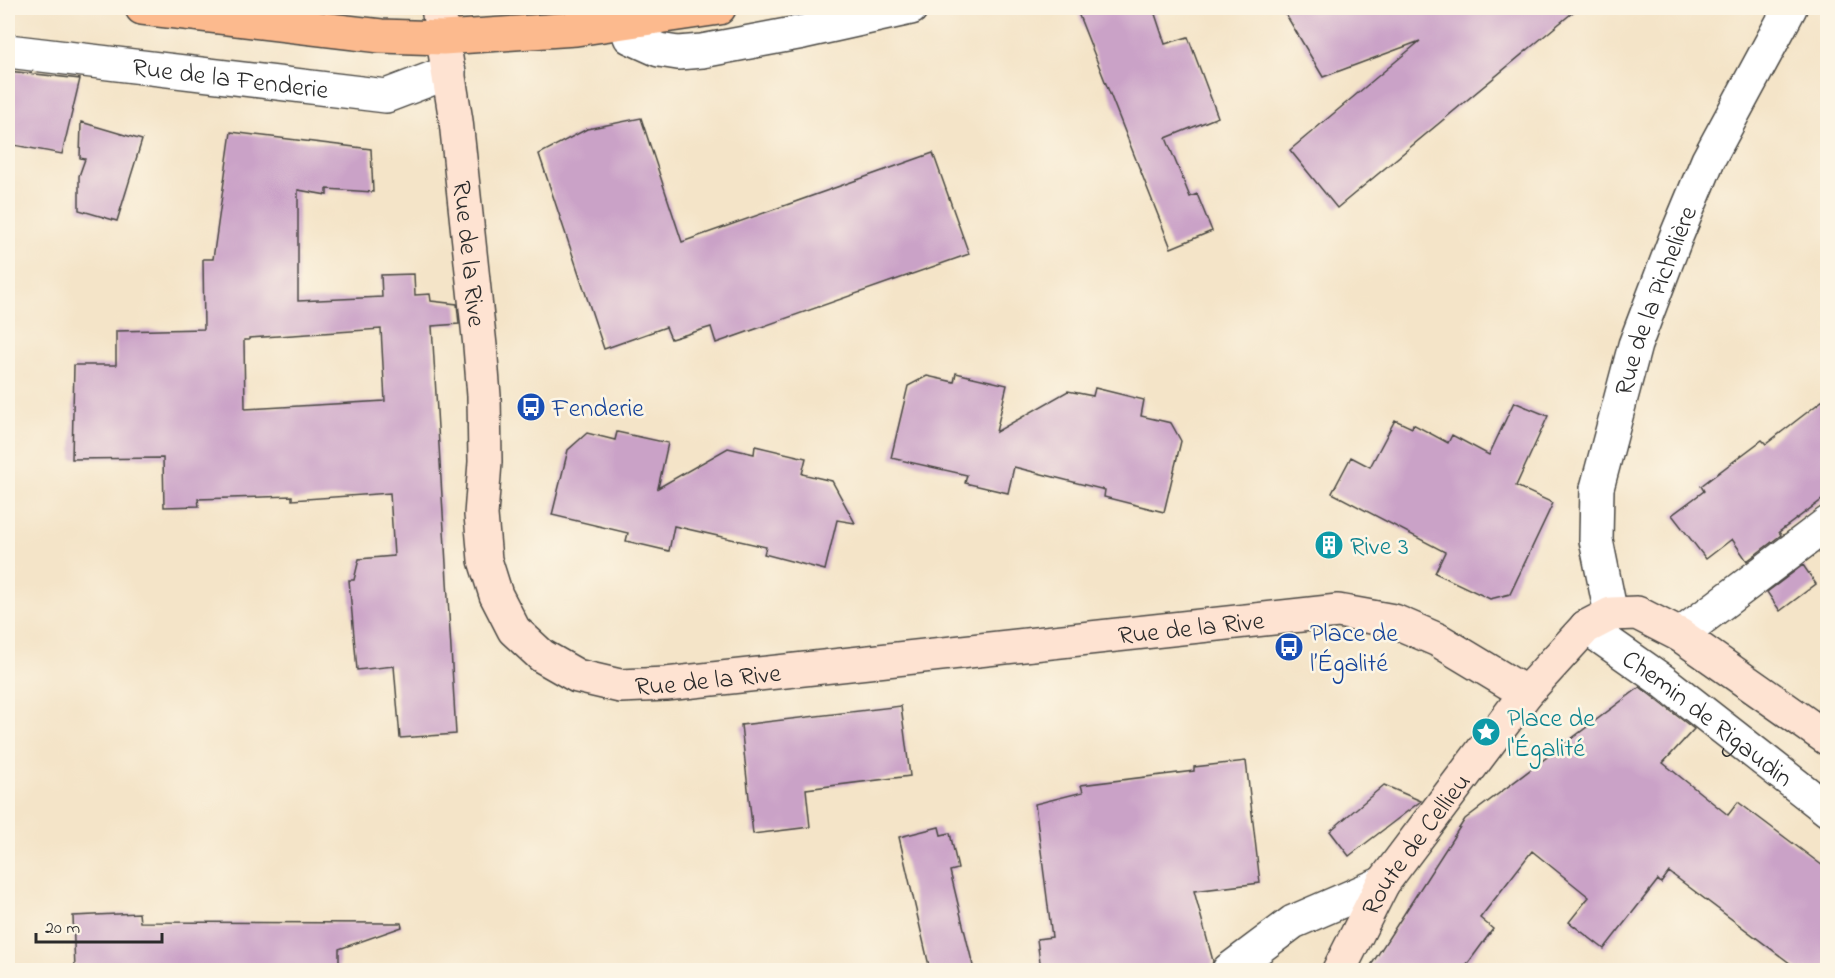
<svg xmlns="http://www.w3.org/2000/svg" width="1835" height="978" viewBox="0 0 1835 978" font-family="'Indie Flower',sans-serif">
  <rect width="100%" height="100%" fill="#fcf5e5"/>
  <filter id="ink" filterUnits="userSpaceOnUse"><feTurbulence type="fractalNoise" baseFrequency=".0167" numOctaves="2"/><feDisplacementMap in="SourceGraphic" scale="12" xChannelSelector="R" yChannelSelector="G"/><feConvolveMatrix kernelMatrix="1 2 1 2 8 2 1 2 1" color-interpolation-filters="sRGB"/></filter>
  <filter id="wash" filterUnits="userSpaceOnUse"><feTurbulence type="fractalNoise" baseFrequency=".008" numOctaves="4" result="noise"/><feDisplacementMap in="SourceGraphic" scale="24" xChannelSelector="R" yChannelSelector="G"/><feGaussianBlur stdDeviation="1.35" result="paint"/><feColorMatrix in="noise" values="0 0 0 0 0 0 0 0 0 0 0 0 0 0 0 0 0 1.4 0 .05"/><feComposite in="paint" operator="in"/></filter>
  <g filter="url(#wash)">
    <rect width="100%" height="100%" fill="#f4e4c8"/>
    <g id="blocks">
      <path fill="#caa2c7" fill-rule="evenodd" d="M 1076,8 L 1153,8 L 1165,44 L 1188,37 L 1218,117 L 1166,138 L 1190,197 L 1197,194 L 1212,231 L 1171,248 Z
        M 1282,8 L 1578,8 L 1337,208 L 1290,150 L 1420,41 L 1323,77 Z
        M 8,71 L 80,79 L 62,154 L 8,144 Z
        M 641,118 L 682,242 L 933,153 L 969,254 L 716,343 L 711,327 L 671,339 L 666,327 L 604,349 L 539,154 L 587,129 Z
        M 81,122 L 142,140 L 117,221 L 79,210 L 79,176 L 85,159 L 80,158 Z
        M 231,132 L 371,149 L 373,192 L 327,189 L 327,195 L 298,190 L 298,301 L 382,297 L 381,275 L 414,274 L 415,295 L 430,294 L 431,301 L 457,304 L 459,324 L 432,326 L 456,734 L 400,738 L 394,666 L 357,670 L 349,580 L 354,580 L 359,559 L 394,556 L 390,493 L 292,500 L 292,496 L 198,499 L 199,506 L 164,507 L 163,458 L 72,459 L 74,365 L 116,365 L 116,331 L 204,329 L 203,259 L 213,259 ZM 381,329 L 385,401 L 245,409 L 244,340 L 249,340 L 249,338 Z
        M 956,373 L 1007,385 L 996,432 L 1068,391 L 1093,396 L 1095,388 L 1144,400 L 1141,416 L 1171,423 L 1181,441 L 1164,512 L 1104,497 L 1105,490 L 1014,467 L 1008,493 L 965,483 L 967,475 L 891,458 L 908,386 L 927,376 L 954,382 Z
        M 1827,397 L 1827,496 L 1779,532 L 1781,535 L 1747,561 L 1732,539 L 1706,559 L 1672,515 L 1704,491 L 1701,486 L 1762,440 L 1766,444 Z
        M 1514,402 L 1548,416 L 1516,486 L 1553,503 L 1510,594 L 1490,599 L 1435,573 L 1445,552 L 1332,493 L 1351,457 L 1370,467 L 1395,420 L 1412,428 L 1413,424 L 1448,443 L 1452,435 L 1489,455 Z
        M 617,432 L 668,443 L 658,488 L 728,448 L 754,454 L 755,446 L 806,458 L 802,474 L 832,481 L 855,523 L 837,520 L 825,570 L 764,554 L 766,547 L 674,526 L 669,551 L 626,541 L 628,533 L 552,515 L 568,450 L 587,433 L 615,440 Z
        M 1803,565 L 1816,584 L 1780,611 L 1767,592 Z
        M 1640,687 L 1694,729 L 1663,763 L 1728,815 L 1738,802 L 1827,869 L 1827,970 L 1799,970 L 1669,872 L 1661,883 L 1658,880 L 1604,949 L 1569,922 L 1589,897 L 1532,851 L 1480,918 L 1493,929 L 1463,970 L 1368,970 L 1465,819 Z
        M 901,706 L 910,776 L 806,789 L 810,827 L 753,834 L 741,725 Z
        M 1246,761 L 1260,883 L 1194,891 L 1213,961 L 1211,970 L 1041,970 L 1037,939 L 1052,937 L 1035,804 L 1083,792 L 1081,785 L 1194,771 L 1194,767 Z
        M 1384,785 L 1421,801 L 1349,856 L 1330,831 Z
        M 939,827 L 941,835 L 950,833 L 958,869 L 950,871 L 974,970 L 930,970 L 899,837 Z
        M 139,913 L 140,922 L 401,923 L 402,927 L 339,949 L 339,970 L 75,970 L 73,916 Z"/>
    </g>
  </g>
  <g filter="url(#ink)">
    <use href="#blocks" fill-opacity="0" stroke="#494743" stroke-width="1.5"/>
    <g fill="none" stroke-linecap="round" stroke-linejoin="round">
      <g stroke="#494743" stroke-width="36">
        <g id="street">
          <path d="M 625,23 L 630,37 L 659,50 L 678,53 L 702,51 L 803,32 L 911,8"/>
          <path id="s1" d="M 8,51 L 386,96 L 449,72"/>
          <path id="s2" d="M 1611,614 L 1596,540 L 1597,488 L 1635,345 L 1676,237 L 1708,160 L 1790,8"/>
          <path id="s3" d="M 1586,627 L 1663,681 L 1828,810"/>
          <path d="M 1680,635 L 1828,523"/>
          <path d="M 1229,970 L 1293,922 L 1383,883"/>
        </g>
      </g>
      <g stroke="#494743" stroke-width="36">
        <g id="secondary">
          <path id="s4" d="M 438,8 L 456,121 L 480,346 L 484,396 L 485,462 L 481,515 L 485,560 L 496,595 L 514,630 L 542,656 L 577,676 L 620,686 L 666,684 L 1338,611 L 1394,621 L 1438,640 L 1526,693"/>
          <path id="s5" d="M 1339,970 L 1383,883 L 1526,693 L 1586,627 L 1611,614 L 1637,613 L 1680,635 L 1828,739"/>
        </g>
      </g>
      <g stroke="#494743" stroke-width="36">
        <path id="primary" d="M 142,8 L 381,36 L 443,38 L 576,29 L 719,8"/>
      </g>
      <use href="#street" stroke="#fff" stroke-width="33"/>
      <use href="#secondary" stroke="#fee3d2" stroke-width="33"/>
      <use href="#primary" stroke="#fcba8e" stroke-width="33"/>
    </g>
  </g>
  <defs>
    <g id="bus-disc" transform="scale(1.5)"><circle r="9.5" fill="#1a4fb4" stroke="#fcf5e5"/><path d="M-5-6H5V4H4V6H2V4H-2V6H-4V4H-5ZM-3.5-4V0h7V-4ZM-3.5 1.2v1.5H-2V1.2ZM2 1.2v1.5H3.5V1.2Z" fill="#fff"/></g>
    <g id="building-disc" transform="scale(1.5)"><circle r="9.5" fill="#0f9aa8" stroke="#fcf5e5"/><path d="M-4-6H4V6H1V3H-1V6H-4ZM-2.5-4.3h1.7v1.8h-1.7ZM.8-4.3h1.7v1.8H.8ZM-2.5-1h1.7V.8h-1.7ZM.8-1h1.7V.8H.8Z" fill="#fff"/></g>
    <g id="sight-disc" transform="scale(1.5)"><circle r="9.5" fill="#0f9aa8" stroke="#fcf5e5"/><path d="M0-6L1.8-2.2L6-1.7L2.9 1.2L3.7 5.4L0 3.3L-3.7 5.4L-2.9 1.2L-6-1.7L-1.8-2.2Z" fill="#fff"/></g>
  </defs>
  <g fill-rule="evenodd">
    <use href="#bus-disc" x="531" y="407"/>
    <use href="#building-disc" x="1329" y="545"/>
    <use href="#bus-disc" x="1289" y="647"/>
    <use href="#sight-disc" x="1486" y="732"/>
  </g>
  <g text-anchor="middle" stroke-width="5" stroke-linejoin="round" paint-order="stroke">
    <g font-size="26" fill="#2b2b2b" stroke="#fcf5e5">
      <text dy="9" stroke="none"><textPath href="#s1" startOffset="224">Rue de la Fenderie</textPath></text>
      <text dy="9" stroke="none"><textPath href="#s4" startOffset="248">Rue de la Rive</textPath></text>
      <text dy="9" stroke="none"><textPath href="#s2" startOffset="324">Rue de la Pichelière</textPath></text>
      <text dy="9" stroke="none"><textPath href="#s4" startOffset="1328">Rue de la Rive</textPath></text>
      <text dy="9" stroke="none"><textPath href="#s4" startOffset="842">Rue de la Rive</textPath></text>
      <text dy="9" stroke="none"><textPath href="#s3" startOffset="152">Chemin de Rigaudin</textPath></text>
      <text dy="9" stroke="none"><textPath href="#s5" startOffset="148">Route de Cellieu</textPath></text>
    </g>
    <g font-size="26" fill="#164399" stroke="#fcf5e5" text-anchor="start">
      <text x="552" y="416">Fenderie</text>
      <text x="1310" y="641">Place de<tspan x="1310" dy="30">l’Égalité</tspan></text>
    </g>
    <g font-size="26" fill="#0d838f" stroke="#fcf5e5" text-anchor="start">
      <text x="1350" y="554">Rive 3</text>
      <text x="1507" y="726">Place de<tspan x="1507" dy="30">l'Égalité</tspan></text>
    </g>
  </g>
  <rect width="1835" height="978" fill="none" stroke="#fcf5e5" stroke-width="30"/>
  <path d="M36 933v9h126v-9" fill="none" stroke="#2b2b2b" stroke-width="3"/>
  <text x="45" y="933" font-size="18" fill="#2b2b2b" stroke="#fcf5e5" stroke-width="4.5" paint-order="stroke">20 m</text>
</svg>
